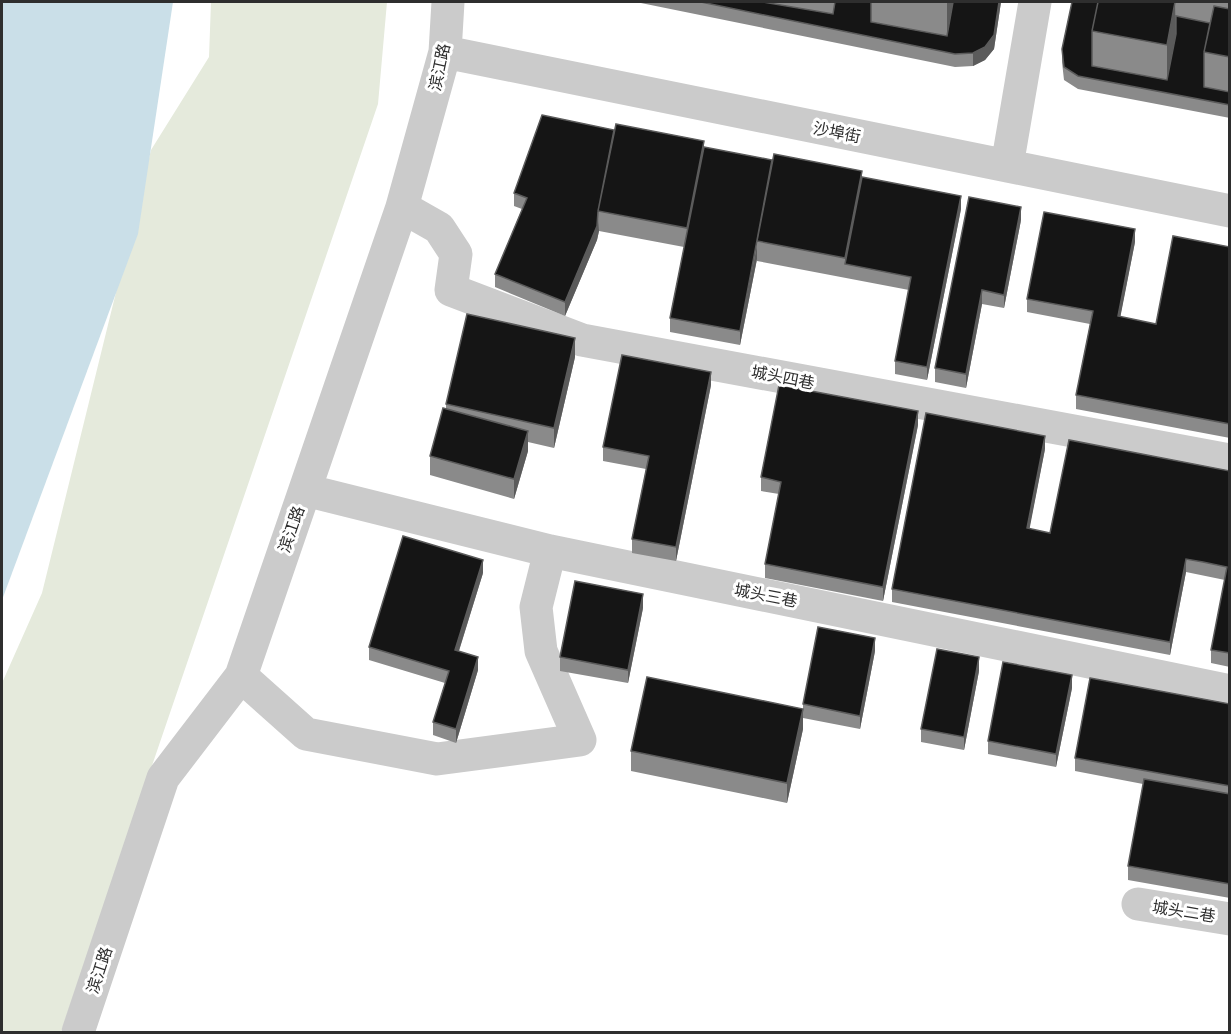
<svg xmlns="http://www.w3.org/2000/svg" width="1231" height="1034" viewBox="0 0 1231 1034" font-family="'Source Sans 3','Noto Sans SC',sans-serif">
  <rect width="100%" height="100%" fill="#fff"/>
  <path fill="#e5eadc" d="M 211,2 L 387,2 L 378,104 L 61,1032 L 2,1032 L 2,683 L 42,593 L 151,150 L 209,57 Z"/>
  <path fill="#cadfe8" d="M 2,2 L 173,2 L 138,234 L 2,600 Z"/>
  <g fill="none" stroke-linecap="round" stroke-linejoin="round">
    <path stroke="#cbcbcb" stroke-width="33" d="M 445,52 L 1230,211
      M 1007,166 L 1035,2
      M 402,207 L 439,228 L 456,254 L 451,290 L 582,340 L 1230,460
      M 305,490 L 550,551 L 1230,691
      M 241,676 L 306,734 L 437,759 L 580,740 L 541,651 L 536,607 L 550,551
      M 1138,904 L 1230,919
      M 78,1032 L 163,778 L 241,676 L 402,207 L 445,52 L 448,2"/>
  </g>
  <path fill="#8a8a8a" d="M 636,2 L 1001,2 L 994,49 L 985,60 L 973,66 L 955,67 Z
    M 1072,2 L 1230,2 L 1230,118 L 1078,89 L 1064,80 L 1062,62 L 1062,49 Z
    M 704,147 L 862,177 L 961,209 L 927,380 L 895,374 L 895,361 L 909,290 L 757,261 L 757,259 L 740,345 L 670,332 L 670,318 L 684,247 L 599,231 L 597,240 L 565,316 L 495,287 L 495,274 L 522,209 L 514,206 L 514,193 Z
    M 1021,220 L 1004,308 L 982,304 L 966,388 L 935,382 L 935,368 Z
    M 1135,242 L 1120,317 L 1156,324 L 1230,247 L 1230,438 L 1076,409 L 1076,395 L 1090,324 L 1027,312 L 1027,299 Z
    M 575,357 L 554,448 L 528,442 L 528,451 L 514,499 L 430,475 L 430,456 L 446,409 L 446,404 Z
    M 711,385 L 676,561 L 632,553 L 632,539 L 646,469 L 603,461 L 603,447 Z
    M 918,425 L 883,601 L 765,578 L 765,564 L 779,494 L 761,491 L 761,477 Z
    M 1045,449 L 1029,529 L 1050,533 L 1230,471 L 1230,667 L 1211,663 L 1211,650 L 1225,580 L 1186,572 L 1170,655 L 892,602 L 892,589 Z
    M 483,573 L 459,651 L 478,670 L 456,743 L 433,735 L 433,722 L 445,683 L 369,660 L 369,647 Z
    M 643,608 L 628,683 L 560,671 L 560,657 Z
    M 875,651 L 860,729 L 803,718 L 803,729 L 787,803 L 631,771 L 631,751 L 803,709 L 803,704 Z
    M 979,671 L 964,750 L 921,742 L 921,729 Z
    M 1072,688 L 1056,767 L 988,754 L 988,741 Z
    M 1230,704 L 1230,898 L 1128,880 L 1128,866 L 1143,784 L 1075,771 L 1075,758 Z"/>
  <path fill="#5b5b5b" d="M 947,2 L 956,2 L 947,49 Z
    M 999,2 L 1001,2 L 994,49 L 985,60 L 973,66 L 973,53 Z
    M 1175,2 L 1176,47 L 1167,93 L 1167,45 Z
    M 704,141 L 704,160 L 687,248 L 687,228 Z
    M 862,171 L 862,190 L 845,264 L 845,278 L 845,258 Z
    M 961,196 L 961,209 L 927,380 L 927,367 Z
    M 1021,207 L 1021,220 L 1004,308 L 1004,295 Z
    M 598,219 L 599,231 L 597,240 L 565,316 L 565,302 Z
    M 1135,229 L 1135,242 L 1118,329 L 1118,316 Z
    M 757,246 L 757,259 L 740,345 L 740,331 Z
    M 982,290 L 982,304 L 966,388 L 966,374 Z
    M 575,338 L 575,357 L 554,448 L 554,428 Z
    M 711,372 L 711,385 L 676,561 L 676,547 Z
    M 918,411 L 918,425 L 883,601 L 883,587 Z
    M 528,431 L 528,451 L 514,499 L 514,479 Z
    M 1045,436 L 1045,449 L 1027,542 L 1027,528 Z
    M 1186,559 L 1186,572 L 1170,655 L 1170,642 Z
    M 483,560 L 483,573 L 455,663 L 455,650 Z
    M 643,594 L 643,608 L 628,683 L 628,670 Z
    M 875,638 L 875,651 L 860,729 L 860,716 Z
    M 478,657 L 478,670 L 456,743 L 456,729 Z
    M 979,657 L 979,671 L 964,750 L 964,737 Z
    M 1072,675 L 1072,688 L 1056,767 L 1056,754 Z
    M 803,709 L 803,729 L 787,803 L 787,783 Z"/>
  <path fill="#151515" stroke="#5b5b5b" stroke-width="1.5" d="M 701,2 L 763,2 L 833,14 L 835,2 L 871,2 L 871,22 L 947,36 L 953,2 L 999,2 L 994,35 L 985,47 L 973,53 L 955,54 Z
    M 1072,2 L 1098,2 L 1092,31 L 1092,66 L 1167,80 L 1176,34 L 1176,16 L 1210,23 L 1204,52 L 1204,87 L 1230,92 L 1230,105 L 1078,76 L 1064,67 L 1062,49 Z
    M 1098,2 L 1175,2 L 1167,45 L 1092,31 Z
    M 1214,6 L 1230,9 L 1230,57 L 1204,52 Z
    M 542,115 L 614,130 L 598,211 L 597,226 L 565,302 L 495,274 L 527,198 L 514,193 Z
    M 616,124 L 704,141 L 687,228 L 598,211 Z
    M 704,147 L 772,160 L 740,331 L 670,318 Z
    M 774,154 L 862,171 L 845,258 L 757,241 Z
    M 862,177 L 961,196 L 927,367 L 895,361 L 911,277 L 845,264 Z
    M 969,197 L 1021,207 L 1004,295 L 982,290 L 966,374 L 935,368 Z
    M 1044,212 L 1135,229 L 1118,316 L 1156,324 L 1173,236 L 1230,247 L 1230,424 L 1076,395 L 1093,311 L 1027,299 Z
    M 467,314 L 575,338 L 554,428 L 446,404 Z
    M 622,355 L 711,372 L 676,547 L 632,539 L 649,456 L 603,447 Z
    M 779,385 L 918,411 L 883,587 L 765,564 L 781,482 L 761,477 Z
    M 443,408 L 528,431 L 514,479 L 430,456 Z
    M 926,413 L 1045,436 L 1027,528 L 1050,533 L 1069,440 L 1230,471 L 1230,653 L 1211,650 L 1227,567 L 1203,562 L 1186,559 L 1170,642 L 892,589 Z
    M 403,536 L 483,560 L 455,650 L 478,657 L 456,729 L 433,722 L 449,671 L 369,647 Z
    M 575,581 L 643,594 L 628,670 L 560,657 Z
    M 818,627 L 875,638 L 860,716 L 803,704 Z
    M 937,649 L 979,657 L 964,737 L 921,729 Z
    M 1003,662 L 1072,675 L 1056,754 L 988,741 Z
    M 647,677 L 803,709 L 787,783 L 631,751 Z
    M 1090,678 L 1230,704 L 1230,786 L 1075,758 Z
    M 1144,779 L 1230,794 L 1230,884 L 1128,866 Z"/>
  <g text-anchor="middle" stroke-width="6" stroke-linejoin="round" paint-order="stroke">
    <g font-size="16" fill="#2e2e2e" stroke="#fff">
      <text transform="translate(439 67) rotate(-78)" y="6">滨江路</text>
      <text transform="translate(837 132) rotate(11)" y="6">沙埠街</text>
      <text transform="translate(783 377) rotate(11)" y="6">城头四巷</text>
      <text transform="translate(291 529) rotate(-71)" y="6">滨江路</text>
      <text transform="translate(766 595) rotate(11)" y="6">城头三巷</text>
      <text transform="translate(1184 911) rotate(9)" y="6">城头二巷</text>
      <text transform="translate(99 970) rotate(-72)" y="6">滨江路</text>
    </g>
  </g>
  <rect width="1231" height="1034" fill="none" stroke="#2e2e2e" stroke-width="6"/>
</svg>
